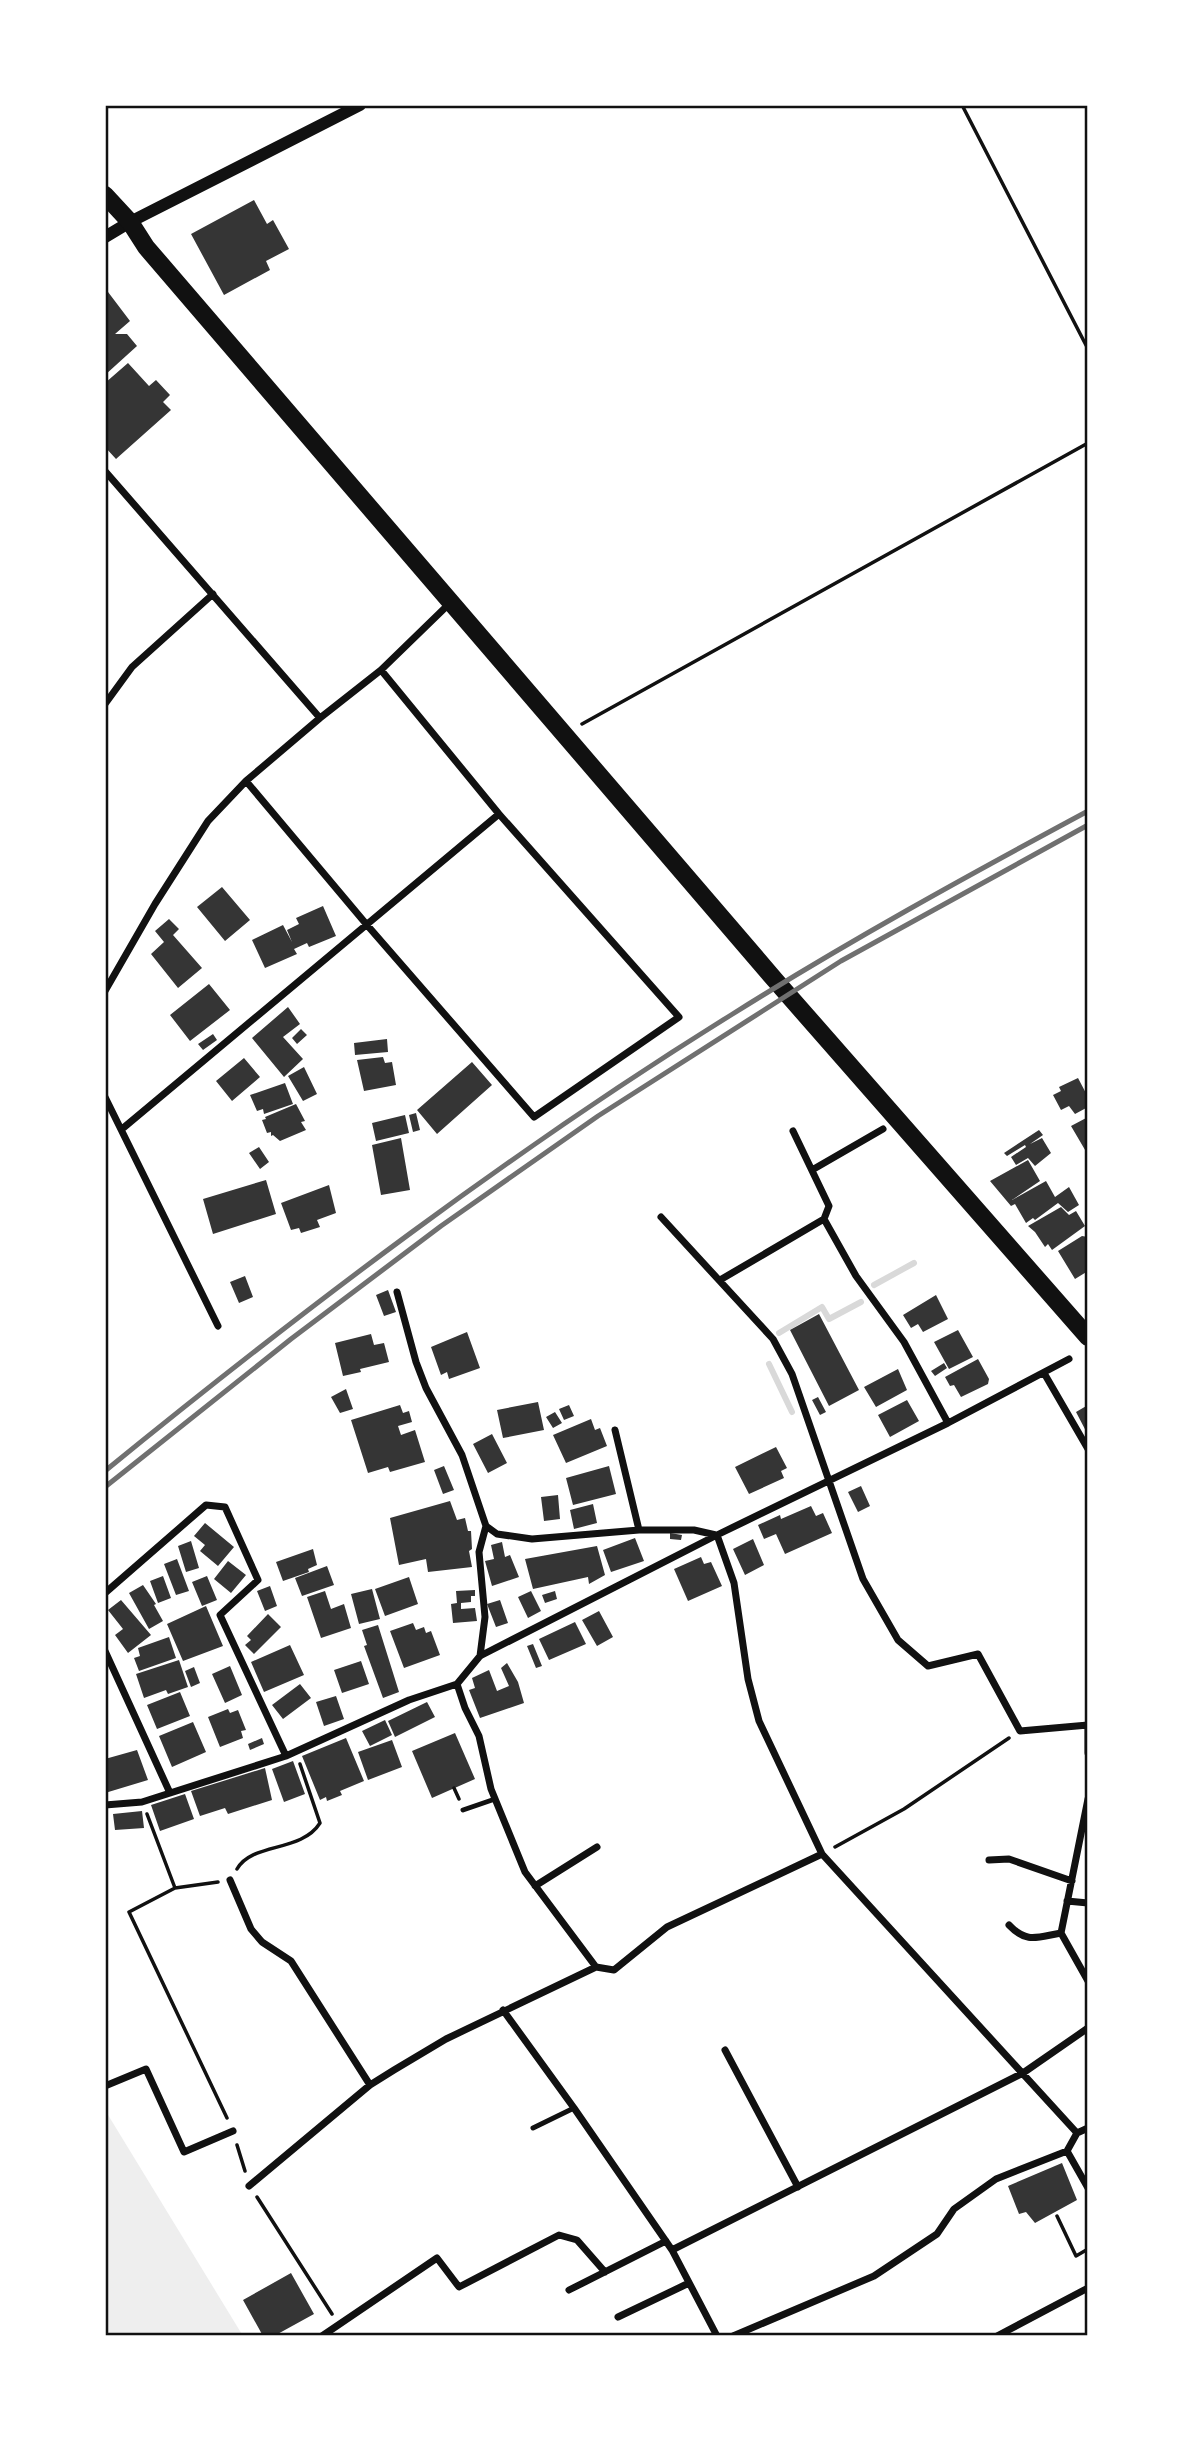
<svg xmlns="http://www.w3.org/2000/svg" width="1193" height="2441" viewBox="0 0 1193 2441" font-family="'Golos Text',sans-serif">
  <rect width="100%" height="100%" fill="#fff"/>
  <path fill="#eee" d="M 105,2110 L 243,2336 L 105,2336 Z"/>
  <g fill="none" stroke-linecap="round" stroke-linejoin="round">
    <path stroke="#d9d9d9" stroke-width="6" d="M 874,1285 L 914,1263
      M 779,1333 L 822,1307 L 829,1319 L 861,1302
      M 769,1364 L 792,1412"/>
  </g>
  <path fill="#353535" d="M 254,200 L 267,224 L 273,220 L 289,249 L 266,261 L 270,270 L 224,295 L 191,234 Z
    M 105,288 L 130,321 L 115,334 L 127,334 L 137,346 L 105,375 Z
    M 128,363 L 149,386 L 156,380 L 170,395 L 163,402 L 171,410 L 116,459 L 105,447 L 105,383 Z
    M 222,887 L 250,920 L 225,941 L 197,907 Z
    M 323,906 L 336,936 L 309,947 L 307,943 L 294,949 L 297,954 L 265,968 L 252,940 L 283,925 L 292,942 L 287,930 L 299,924 L 296,918 Z
    M 169,919 L 179,929 L 173,935 L 202,968 L 178,988 L 151,954 L 164,942 L 155,931 Z
    M 209,984 L 230,1010 L 190,1041 L 170,1015 Z
    M 288,1007 L 300,1024 L 283,1037 L 303,1059 L 284,1077 L 252,1038 Z
    M 301,1029 L 307,1035 L 297,1044 L 292,1038 Z
    M 213,1034 L 217,1040 L 203,1050 L 198,1044 Z
    M 387,1039 L 388,1052 L 355,1055 L 354,1043 Z
    M 383,1057 L 385,1063 L 392,1062 L 396,1085 L 364,1091 L 357,1060 Z
    M 244,1058 L 260,1077 L 232,1101 L 216,1081 Z
    M 472,1062 L 492,1085 L 437,1134 L 417,1110 Z
    M 304,1067 L 317,1094 L 303,1101 L 288,1076 Z
    M 1078,1078 L 1088,1097 L 1088,1107 L 1075,1114 L 1069,1106 L 1061,1110 L 1053,1095 L 1061,1091 L 1059,1087 Z
    M 285,1083 L 293,1104 L 264,1114 L 263,1109 L 257,1111 L 250,1095 Z
    M 296,1104 L 305,1121 L 301,1122 L 306,1130 L 280,1141 L 273,1135 L 271,1136 L 271,1132 L 267,1133 L 262,1120 L 266,1119 L 265,1117 Z
    M 416,1113 L 420,1130 L 413,1132 L 409,1115 Z
    M 405,1115 L 409,1133 L 376,1141 L 372,1123 Z
    M 1088,1117 L 1088,1155 L 1071,1126 Z
    M 1039,1130 L 1043,1135 L 1030,1144 L 1042,1138 L 1051,1153 L 1035,1166 L 1028,1158 L 1016,1165 L 1011,1157 L 1026,1147 L 1025,1145 L 1007,1156 L 1004,1153 Z
    M 401,1138 L 410,1190 L 381,1195 L 372,1145 Z
    M 259,1147 L 269,1162 L 260,1169 L 249,1153 Z
    M 1028,1160 L 1040,1181 L 1012,1200 L 1046,1181 L 1055,1197 L 1069,1187 L 1079,1205 L 1068,1212 L 1058,1203 L 1035,1220 L 1033,1218 L 1026,1223 L 1015,1204 L 1011,1206 L 990,1181 Z
    M 266,1180 L 276,1214 L 213,1234 L 203,1199 Z
    M 329,1185 L 336,1213 L 317,1220 L 320,1227 L 301,1233 L 299,1228 L 291,1230 L 281,1203 Z
    M 1061,1207 L 1069,1215 L 1076,1211 L 1085,1226 L 1052,1250 L 1048,1244 L 1045,1247 L 1035,1232 L 1028,1226 Z
    M 1082,1236 L 1088,1237 L 1088,1271 L 1075,1279 L 1058,1251 Z
    M 245,1276 L 253,1297 L 239,1303 L 230,1282 Z
    M 388,1290 L 396,1312 L 384,1316 L 376,1295 Z
    M 936,1295 L 948,1319 L 923,1332 L 918,1324 L 911,1328 L 903,1315 Z
    M 819,1314 L 859,1390 L 829,1406 L 790,1330 Z
    M 958,1330 L 973,1357 L 949,1369 L 934,1342 Z
    M 467,1332 L 480,1368 L 449,1379 L 447,1372 L 441,1375 L 431,1347 Z
    M 371,1334 L 374,1345 L 384,1343 L 389,1362 L 360,1369 L 361,1372 L 343,1376 L 335,1343 Z
    M 978,1359 L 989,1379 L 988,1384 L 961,1397 L 954,1385 L 950,1386 L 945,1377 Z
    M 944,1363 L 947,1368 L 935,1376 L 931,1371 Z
    M 898,1369 L 907,1390 L 876,1407 L 864,1387 Z
    M 346,1389 L 353,1409 L 340,1413 L 331,1397 Z
    M 818,1397 L 826,1412 L 820,1415 L 812,1400 Z
    M 907,1400 L 919,1421 L 890,1437 L 878,1415 Z
    M 538,1402 L 544,1430 L 503,1438 L 497,1410 Z
    M 400,1405 L 403,1413 L 409,1411 L 412,1422 L 398,1426 L 401,1435 L 415,1430 L 425,1462 L 390,1472 L 388,1467 L 368,1473 L 351,1420 Z
    M 569,1405 L 574,1416 L 564,1420 L 559,1409 Z
    M 1088,1405 L 1088,1435 L 1076,1412 Z
    M 555,1412 L 562,1423 L 553,1428 L 546,1417 Z
    M 591,1419 L 595,1430 L 600,1428 L 607,1446 L 566,1463 L 553,1435 Z
    M 492,1434 L 507,1463 L 488,1473 L 473,1444 Z
    M 776,1447 L 787,1468 L 781,1471 L 784,1478 L 749,1494 L 735,1467 Z
    M 444,1466 L 454,1490 L 443,1494 L 434,1470 Z
    M 609,1466 L 616,1494 L 573,1505 L 566,1478 Z
    M 861,1486 L 870,1506 L 858,1512 L 848,1492 Z
    M 558,1495 L 560,1519 L 544,1521 L 541,1497 Z
    M 450,1501 L 457,1520 L 465,1518 L 468,1531 L 471,1531 L 472,1549 L 469,1551 L 472,1567 L 428,1572 L 426,1559 L 399,1565 L 390,1518 Z
    M 593,1504 L 597,1523 L 574,1529 L 570,1510 Z
    M 811,1506 L 816,1516 L 823,1513 L 832,1533 L 785,1554 L 776,1534 L 764,1539 L 758,1525 L 780,1515 L 781,1519 Z
    M 205,1523 L 234,1547 L 218,1566 L 200,1551 L 205,1545 L 194,1536 Z
    M 670,1533 L 682,1535 L 681,1540 L 670,1539 Z
    M 635,1538 L 644,1561 L 611,1572 L 603,1550 Z
    M 753,1539 L 764,1565 L 745,1575 L 733,1549 Z
    M 191,1541 L 199,1568 L 186,1572 L 178,1546 Z
    M 502,1542 L 505,1557 L 510,1555 L 519,1577 L 492,1586 L 485,1561 L 494,1559 L 491,1545 Z
    M 597,1546 L 605,1575 L 589,1584 L 588,1577 L 533,1589 L 525,1559 Z
    M 313,1549 L 317,1565 L 308,1569 L 309,1572 L 283,1581 L 276,1562 Z
    M 701,1557 L 704,1564 L 711,1562 L 722,1586 L 688,1601 L 674,1569 Z
    M 177,1559 L 189,1591 L 176,1595 L 164,1564 Z
    M 228,1561 L 246,1575 L 231,1593 L 214,1579 Z
    M 327,1566 L 334,1585 L 302,1596 L 295,1578 Z
    M 163,1576 L 171,1598 L 158,1603 L 150,1581 Z
    M 207,1576 L 217,1600 L 202,1606 L 192,1582 Z
    M 409,1577 L 418,1604 L 385,1616 L 375,1589 Z
    M 143,1585 L 156,1604 L 154,1605 L 163,1621 L 149,1629 L 129,1593 Z
    M 270,1586 L 277,1606 L 265,1611 L 257,1591 Z
    M 372,1589 L 380,1619 L 359,1624 L 351,1594 Z
    M 475,1590 L 475,1596 L 471,1596 L 471,1602 L 461,1603 L 461,1609 L 475,1608 L 477,1621 L 453,1623 L 451,1604 L 457,1603 L 456,1591 Z
    M 325,1591 L 331,1609 L 344,1604 L 351,1628 L 321,1638 L 307,1597 Z
    M 531,1591 L 541,1611 L 528,1618 L 518,1597 Z
    M 555,1591 L 557,1599 L 545,1603 L 542,1595 Z
    M 121,1600 L 151,1635 L 128,1653 L 115,1635 L 123,1629 L 108,1610 Z
    M 500,1600 L 508,1623 L 496,1627 L 487,1604 Z
    M 206,1606 L 223,1646 L 183,1661 L 167,1624 Z
    M 599,1611 L 613,1637 L 597,1646 L 582,1620 Z
    M 268,1614 L 281,1627 L 254,1654 L 245,1645 L 251,1640 L 247,1636 Z
    M 575,1622 L 586,1644 L 549,1660 L 539,1639 Z
    M 413,1623 L 416,1630 L 424,1627 L 426,1633 L 431,1631 L 440,1655 L 404,1668 L 390,1631 Z
    M 378,1625 L 399,1692 L 383,1698 L 364,1646 L 367,1645 L 362,1630 Z
    M 169,1637 L 176,1658 L 139,1671 L 134,1658 L 140,1656 L 138,1648 Z
    M 533,1644 L 542,1666 L 536,1668 L 527,1646 Z
    M 290,1645 L 304,1675 L 264,1692 L 251,1662 Z
    M 179,1660 L 188,1687 L 168,1694 L 166,1690 L 144,1698 L 136,1674 Z
    M 361,1661 L 369,1684 L 342,1693 L 334,1670 Z
    M 507,1663 L 518,1682 L 524,1703 L 480,1718 L 469,1690 L 475,1688 L 472,1678 L 489,1670 L 497,1691 L 509,1686 L 501,1668 Z
    M 230,1666 L 242,1695 L 225,1703 L 212,1674 Z
    M 194,1667 L 200,1683 L 191,1687 L 185,1671 Z
    M 300,1684 L 311,1698 L 283,1719 L 272,1705 Z
    M 180,1692 L 190,1716 L 157,1729 L 147,1705 Z
    M 336,1696 L 344,1719 L 324,1726 L 316,1702 Z
    M 427,1702 L 435,1717 L 395,1737 L 388,1721 Z
    M 228,1709 L 230,1713 L 238,1710 L 246,1730 L 241,1731 L 243,1738 L 220,1747 L 208,1717 Z
    M 385,1720 L 392,1735 L 370,1746 L 362,1731 Z
    M 193,1722 L 206,1752 L 172,1767 L 159,1736 Z
    M 455,1733 L 475,1779 L 432,1798 L 412,1751 Z
    M 262,1738 L 264,1744 L 250,1750 L 248,1744 Z
    M 346,1738 L 364,1781 L 340,1791 L 342,1795 L 327,1801 L 326,1797 L 320,1800 L 302,1756 Z
    M 392,1740 L 402,1767 L 368,1780 L 358,1752 Z
    M 137,1750 L 148,1780 L 105,1793 L 105,1759 Z
    M 293,1761 L 305,1794 L 284,1802 L 272,1769 Z
    M 265,1768 L 272,1800 L 228,1814 L 225,1808 L 200,1816 L 191,1791 Z
    M 185,1794 L 194,1819 L 160,1831 L 151,1805 Z
    M 142,1811 L 144,1828 L 115,1830 L 113,1814 Z
    M 1062,2163 L 1077,2200 L 1035,2223 L 1026,2212 L 1019,2214 L 1008,2186 Z
    M 291,2273 L 314,2314 L 274,2336 L 263,2336 L 243,2300 Z"/>
  <g fill="none" stroke-linecap="round" stroke-linejoin="round">
    <path stroke="#111" stroke-width="3.5" d="M 962,105 L 1088,349
      M 582,724 L 1088,443
      M 454,1788 L 459,1799
      M 147,1814 L 175,1888 L 129,1912 L 227,2118
      M 835,1847 L 904,1809 L 1009,1738
      M 237,1869 C 252,1842 301,1853 320,1823 L 300,1764
      M 175,1888 L 218,1882
      M 237,2145 L 245,2171
      M 257,2197 L 332,2314
      M 1057,2216 L 1076,2256 L 1088,2249"/>
    <path stroke="#111" stroke-width="5" d="M 463,1810 L 495,1799
      M 533,2128 L 574,2108"/>
    <path stroke="#111" stroke-width="7" d="M 105,471 L 320,718
      M 105,704 L 132,667 L 213,594
      M 246,781 L 367,925 L 534,1117 L 679,1017 L 499,814 L 381,670
      M 105,991 L 155,904 L 208,821 L 246,781 L 320,718 L 381,670 L 451,602
      M 105,1097 L 218,1326
      M 122,1129 L 499,814
      M 793,1131 L 829,1206 L 824,1219 L 856,1276 L 904,1342 L 948,1423
      M 812,1170 L 883,1129
      M 661,1217 L 773,1339 L 792,1374 L 863,1579 L 898,1640 L 928,1666 L 978,1654 L 1020,1731 L 1088,1725 L 1088,1753
      M 720,1280 L 824,1219
      M 397,1292 L 416,1362 L 426,1388 L 462,1455 L 486,1526 L 497,1534 L 532,1539 L 639,1530 L 694,1530 L 716,1535
      M 1044,1373 L 1088,1449
      M 615,1430 L 639,1530
      M 717,1535 L 734,1583 L 748,1679 L 759,1721 L 822,1854 L 1077,2133 L 1067,2151 L 996,2179 L 954,2209 L 937,2234 L 874,2276 L 733,2336
      M 105,1593 L 206,1505 L 225,1507 L 258,1580 L 220,1615 L 286,1756
      M 105,1651 L 170,1793
      M 480,1656 L 485,1617 L 479,1552 L 486,1526
      M 1088,1799 L 1061,1933 L 1088,1981
      M 105,1805 L 142,1802 L 286,1756 L 409,1700 L 457,1684 L 480,1656 L 717,1535 L 948,1423 L 1069,1359
      M 989,1860 L 1009,1859 L 1072,1881
      M 230,1880 L 251,1929 L 262,1942 L 291,1961 L 370,2085
      M 535,1886 L 597,1847
      M 1067,1901 L 1088,1903
      M 1009,1925 C 1027,1944 1037,1937 1061,1933
      M 596,1967 L 614,1970 L 667,1927 L 822,1854
      M 503,2010 L 574,2108 L 672,2250 L 717,2336
      M 725,2050 L 798,2187
      M 105,2086 L 146,2069 L 184,2152 L 233,2131
      M 1077,2133 L 1088,2128
      M 1067,2151 L 1088,2188
      M 249,2186 L 370,2085 L 394,2070 L 446,2039 L 596,1967 L 525,1872 L 491,1789 L 479,1736 L 465,1708 L 457,1684
      M 672,2250 L 1023,2073 L 1088,2028
      M 569,2290 L 666,2241
      M 618,2317 L 689,2283
      M 322,2336 L 437,2258 L 459,2287 L 559,2235 L 577,2240 L 605,2272
      M 997,2336 L 1088,2288"/>
    <path stroke="#111" stroke-width="12" d="M 105,237 L 130,222 L 360,105"/>
    <path stroke="#111" stroke-width="18" d="M 105,195 L 130,222 L 146,247 L 775,980 L 1088,1337"/>
    <path stroke="#707070" stroke-width="5" d="M 105,1471 C 305,1308 512,1151 731,1015 C 847,942 967,876 1088,811
      M 105,1487 L 291,1339 L 441,1226 L 598,1116 L 841,961 L 1088,825"/>
  </g>
  <rect width="1193" height="2441" fill="none" stroke="#ffffff" stroke-width="214"/>
  <rect x="107" y="107" width="979" height="2227" fill="none" stroke="#111" stroke-width="2.5"/>
</svg>
